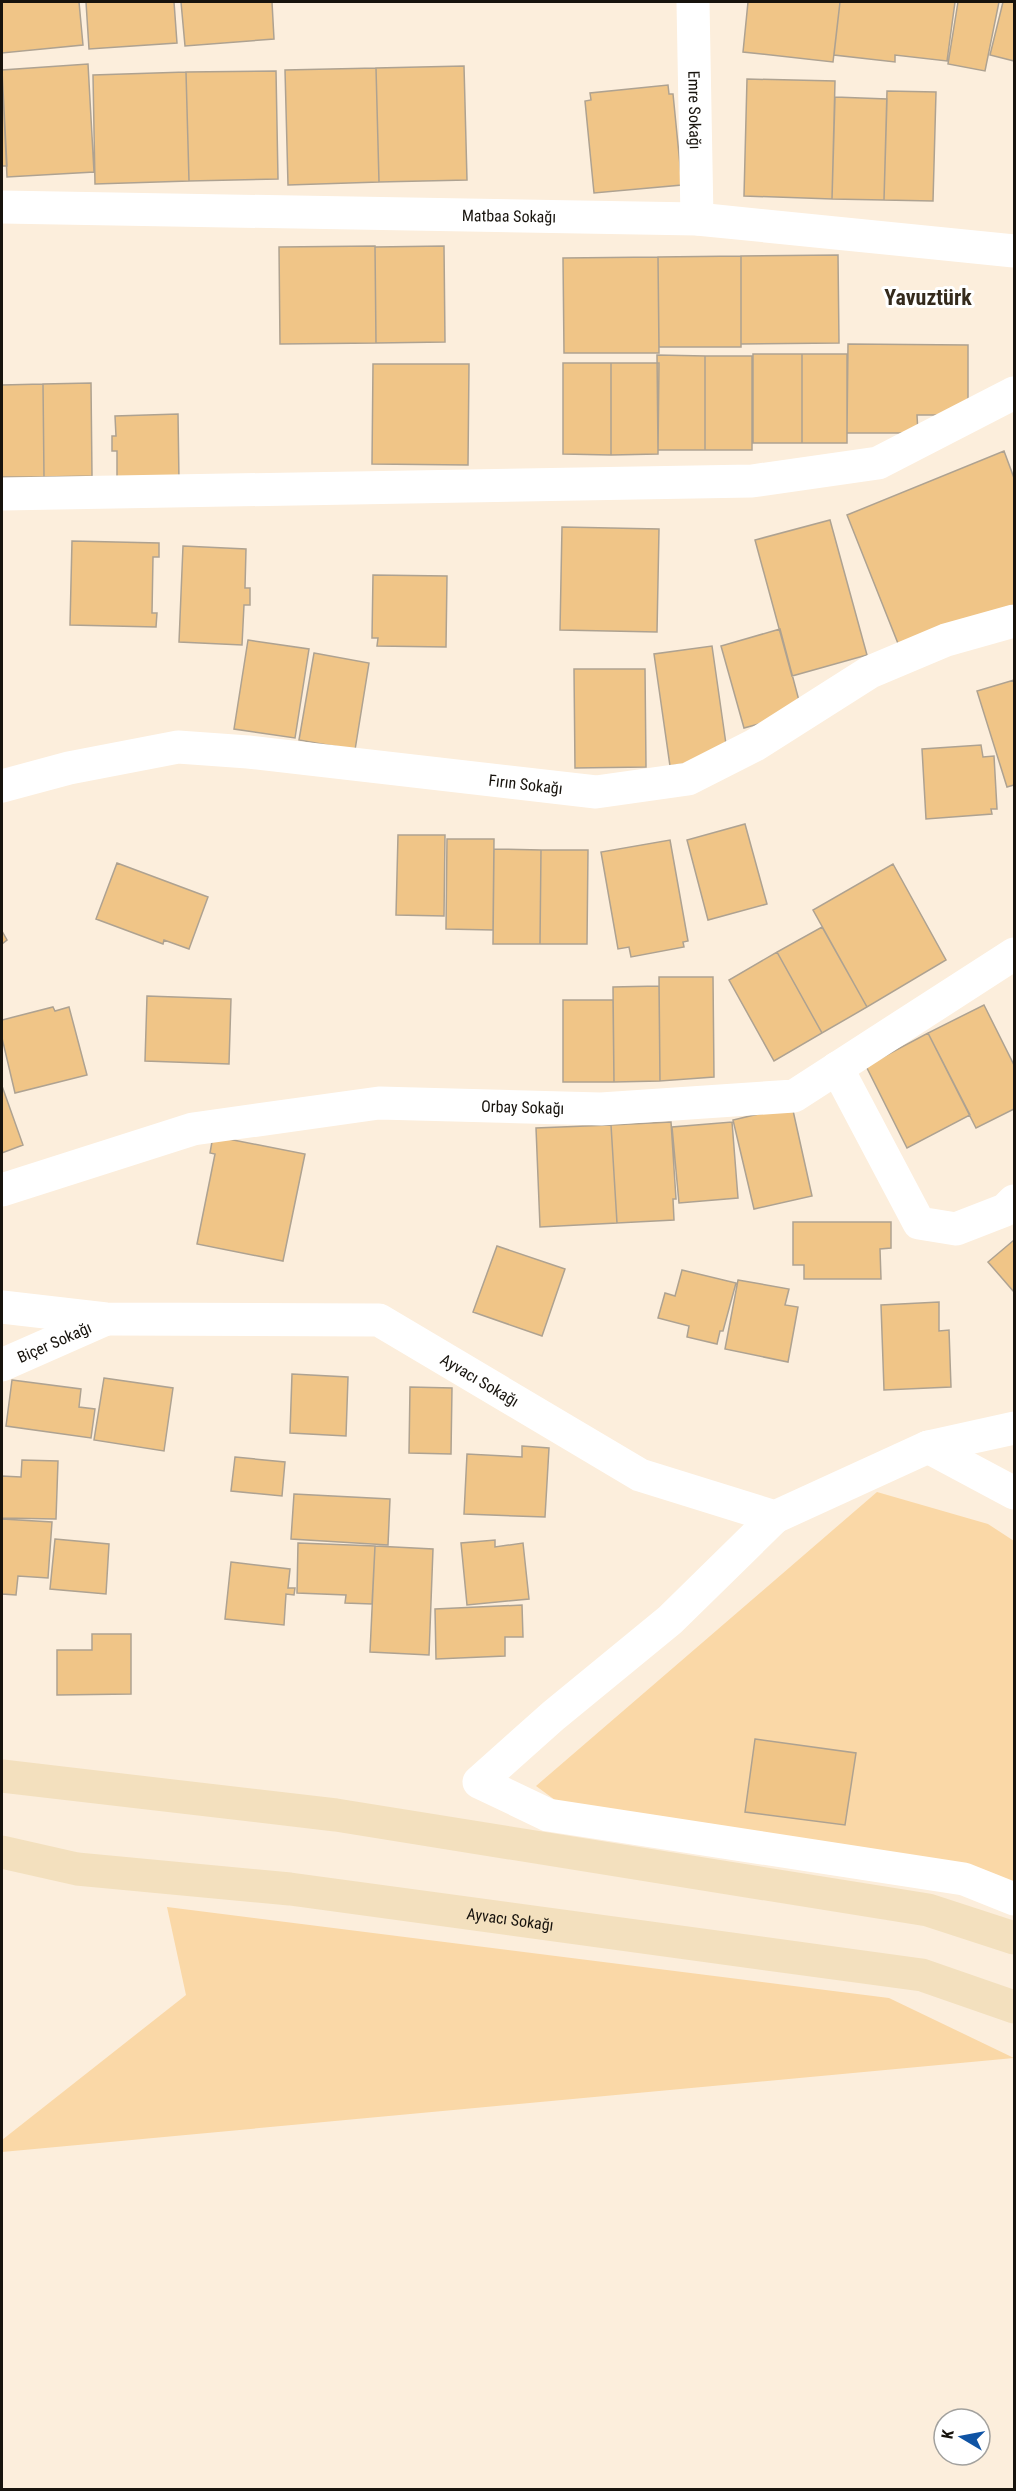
<svg xmlns="http://www.w3.org/2000/svg" width="1016" height="2491" viewBox="0 0 1016 2491" font-family="'Roboto Condensed',sans-serif">
  <rect width="100%" height="100%" fill="#fceedc"/>
  <path fill="#fad8a7" d="M 877,1492 L 988,1524 L 1014,1541 L 1014,1886 L 578,1817 L 536,1786 Z
    M 167,1907 L 889,1998 L 1014,2058 L 2,2152 L 2,2140 L 186,1995 Z"/>
  <path fill="#f0c587" stroke="#aea291" stroke-width="1.5" d="M 2,2 L 79,2 L 83,45 L 2,53 Z
    M 86,2 L 174,2 L 177,43 L 89,49 Z
    M 181,2 L 272,2 L 274,39 L 185,46 Z
    M 748,2 L 840,2 L 833,62 L 743,52 Z
    M 840,2 L 955,2 L 947,61 L 895,55 L 895,62 L 834,55 Z
    M 958,2 L 999,2 L 985,71 L 948,64 Z
    M 1003,2 L 1014,2 L 1014,61 L 990,55 Z
    M 88,64 L 94,172 L 7,177 L 2,70 Z
    M 464,66 L 467,180 L 379,182 L 376,68 Z
    M 376,68 L 379,182 L 288,185 L 285,70 Z
    M 2,71 L 7,166 L 2,166 Z
    M 276,71 L 278,179 L 189,181 L 186,72 Z
    M 186,72 L 189,181 L 95,184 L 93,75 Z
    M 747,79 L 835,81 L 832,199 L 744,196 Z
    M 668,85 L 669,94 L 673,94 L 682,185 L 594,193 L 585,101 L 591,100 L 590,93 Z
    M 887,91 L 936,92 L 933,201 L 884,200 Z
    M 835,97 L 887,99 L 884,200 L 832,199 Z
    M 375,246 L 376,343 L 280,344 L 279,247 Z
    M 444,246 L 445,342 L 376,343 L 375,247 Z
    M 838,255 L 839,343 L 741,344 L 741,256 Z
    M 741,256 L 741,347 L 659,347 L 658,257 Z
    M 658,257 L 659,353 L 564,353 L 563,258 Z
    M 848,344 L 968,345 L 968,415 L 917,415 L 918,433 L 847,433 Z
    M 753,354 L 802,354 L 802,443 L 753,443 Z
    M 802,354 L 847,354 L 847,443 L 802,443 Z
    M 657,355 L 705,356 L 705,450 L 658,450 Z
    M 705,356 L 752,356 L 752,450 L 705,450 Z
    M 563,363 L 611,363 L 611,455 L 563,454 Z
    M 611,363 L 659,363 L 658,454 L 611,455 Z
    M 373,364 L 469,364 L 468,465 L 372,464 Z
    M 91,383 L 92,476 L 44,477 L 43,384 Z
    M 43,384 L 44,477 L 2,477 L 2,385 Z
    M 178,414 L 179,481 L 117,482 L 117,451 L 112,451 L 112,436 L 116,436 L 115,416 Z
    M 1004,451 L 1014,478 L 1014,605 L 901,651 L 847,515 Z
    M 830,520 L 867,655 L 792,676 L 755,540 Z
    M 562,527 L 659,529 L 657,632 L 560,630 Z
    M 72,541 L 159,543 L 159,557 L 153,557 L 152,613 L 157,613 L 156,627 L 70,625 Z
    M 183,546 L 246,549 L 245,588 L 250,588 L 250,605 L 244,605 L 242,645 L 179,642 Z
    M 373,575 L 447,576 L 446,647 L 377,646 L 378,638 L 372,638 Z
    M 780,629 L 802,712 L 744,728 L 721,646 Z
    M 248,640 L 309,649 L 295,738 L 234,729 Z
    M 712,646 L 728,758 L 670,766 L 654,654 Z
    M 314,653 L 369,663 L 355,750 L 299,740 Z
    M 574,669 L 645,669 L 646,767 L 575,768 Z
    M 1014,680 L 1014,785 L 1007,787 L 977,691 Z
    M 981,745 L 983,757 L 994,756 L 997,809 L 991,809 L 992,814 L 926,819 L 922,749 Z
    M 745,824 L 767,904 L 708,920 L 687,840 Z
    M 398,835 L 445,835 L 444,916 L 396,915 Z
    M 447,839 L 494,839 L 493,930 L 446,929 Z
    M 670,840 L 688,941 L 683,942 L 684,947 L 631,957 L 629,947 L 618,949 L 601,852 Z
    M 494,849 L 541,850 L 540,944 L 493,944 Z
    M 541,850 L 588,850 L 587,944 L 540,944 Z
    M 117,863 L 208,897 L 189,949 L 164,940 L 163,944 L 96,919 Z
    M 893,864 L 946,960 L 867,1007 L 813,910 Z
    M 822,927 L 867,1007 L 822,1033 L 777,952 Z
    M 2,931 L 7,940 L 2,944 Z
    M 777,952 L 822,1033 L 774,1061 L 729,980 Z
    M 659,977 L 713,977 L 714,1077 L 660,1081 Z
    M 659,986 L 660,1081 L 614,1082 L 613,987 Z
    M 147,996 L 231,999 L 229,1064 L 145,1061 Z
    M 563,1000 L 613,1000 L 614,1082 L 563,1082 Z
    M 984,1005 L 1014,1065 L 1014,1109 L 976,1128 L 928,1033 Z
    M 53,1007 L 55,1011 L 69,1007 L 87,1075 L 15,1093 L 2,1038 L 2,1020 Z
    M 928,1033 L 970,1115 L 907,1148 L 866,1066 Z
    M 2,1086 L 23,1145 L 2,1153 Z
    M 792,1106 L 812,1196 L 754,1209 L 733,1120 Z
    M 671,1122 L 676,1199 L 673,1199 L 674,1220 L 617,1223 L 611,1125 Z
    M 732,1122 L 738,1198 L 679,1203 L 672,1127 Z
    M 611,1125 L 617,1223 L 540,1227 L 536,1128 Z
    M 213,1136 L 305,1154 L 283,1261 L 197,1244 L 215,1154 L 210,1153 Z
    M 793,1222 L 891,1222 L 891,1248 L 880,1249 L 881,1279 L 804,1279 L 804,1265 L 793,1265 Z
    M 1014,1240 L 1014,1292 L 988,1262 Z
    M 497,1246 L 565,1269 L 542,1336 L 473,1312 Z
    M 682,1270 L 736,1283 L 723,1331 L 720,1331 L 717,1344 L 687,1337 L 689,1326 L 658,1318 L 665,1293 L 675,1296 Z
    M 738,1280 L 789,1289 L 785,1305 L 798,1307 L 788,1362 L 725,1349 Z
    M 939,1302 L 939,1331 L 949,1330 L 951,1387 L 884,1390 L 881,1305 Z
    M 292,1374 L 348,1377 L 346,1436 L 290,1433 Z
    M 104,1378 L 173,1388 L 164,1451 L 94,1440 Z
    M 12,1380 L 81,1389 L 79,1407 L 95,1409 L 91,1438 L 6,1426 Z
    M 410,1387 L 452,1388 L 451,1454 L 409,1453 Z
    M 522,1446 L 549,1448 L 545,1517 L 464,1514 L 467,1454 L 522,1457 Z
    M 235,1457 L 285,1462 L 282,1496 L 231,1491 Z
    M 22,1460 L 58,1461 L 56,1519 L 2,1518 L 2,1476 L 21,1477 Z
    M 294,1494 L 390,1499 L 388,1545 L 291,1539 Z
    M 2,1519 L 52,1522 L 48,1578 L 18,1576 L 16,1595 L 2,1594 Z
    M 55,1539 L 109,1544 L 106,1594 L 50,1589 Z
    M 495,1540 L 495,1547 L 523,1543 L 529,1599 L 467,1605 L 461,1543 Z
    M 298,1543 L 375,1546 L 372,1604 L 345,1603 L 346,1595 L 297,1593 Z
    M 375,1546 L 433,1549 L 429,1655 L 370,1652 Z
    M 231,1562 L 290,1569 L 288,1588 L 295,1588 L 294,1595 L 286,1594 L 284,1625 L 225,1619 Z
    M 522,1605 L 523,1637 L 505,1637 L 505,1656 L 436,1659 L 435,1609 Z
    M 92,1634 L 131,1634 L 131,1694 L 57,1695 L 57,1650 L 92,1650 Z
    M 755,1739 L 856,1753 L 845,1825 L 745,1812 Z"/>
  <g fill="none" stroke-linecap="round" stroke-linejoin="round">
    <g stroke="#fff" stroke-width="33">
      <path id="s1" d="M 693,2 L 697,219"/>
      <path id="s2" d="M 2,207 L 697,219 L 1014,251"/>
      <path d="M 2,494 L 752,481 L 878,463 L 1014,393"/>
      <path id="s3" d="M 2,786 L 69,768 L 178,747 L 248,752 L 596,792 L 688,779 L 755,745 L 870,672 L 946,640 L 1014,621"/>
      <path d="M 837,1068 L 919,1223 L 956,1229 L 1005,1210 L 1014,1201"/>
      <path id="s4" d="M 2,1190 L 193,1129 L 379,1103 L 601,1109 L 794,1096 L 1014,954"/>
      <path id="s5" d="M 2,1307 L 106,1319 L 379,1320 L 640,1475 L 775,1517 L 928,1447 L 1014,1428"/>
      <path id="s6" d="M 2,1365 L 104,1320"/>
      <path d="M 928,1447 L 1014,1493"/>
      <path d="M 775,1517 L 670,1620 L 553,1716 L 479,1782 L 548,1815 L 964,1879 L 1014,1899"/>
    </g>
    <g stroke="#f3e0be" stroke-width="33">
      <path d="M 2,1776 L 336,1815 L 928,1910 L 1014,1938"/>
      <path id="s7" d="M 2,1852 L 77,1869 L 290,1889 L 922,1975 L 1014,2007"/>
    </g>
  </g>
  <g text-anchor="middle" stroke-width="6" stroke-linejoin="round" paint-order="stroke">
    <g font-size="16" fill="#17130d" stroke="#fff">
      <text dy="6" stroke="none"><textPath href="#s1" startOffset="108">Emre Sokağı</textPath></text>
      <text dy="6" stroke="none"><textPath href="#s2" startOffset="507">Matbaa Sokağı</textPath></text>
      <text dy="6" stroke="none"><textPath href="#s3" startOffset="530">Fırın Sokağı</textPath></text>
      <text dy="6" stroke="none"><textPath href="#s4" startOffset="532">Orbay Sokağı</textPath></text>
      <text dy="6" stroke="none"><textPath href="#s6" startOffset="57">Biçer Sokağı</textPath></text>
      <text dy="6" stroke="none"><textPath href="#s5" startOffset="495">Ayvacı Sokağı</textPath></text>
      <text dy="6" stroke="none"><textPath href="#s7" startOffset="513">Ayvacı Sokağı</textPath></text>
    </g>
    <g font-size="22" font-weight="bold" fill="#342a1c" stroke="#fff">
      <text x="928" y="305">Yavuztürk</text>
    </g>
  </g>
  <rect width="1016" height="2491" fill="none" stroke="#17130d" stroke-width="6"/>
  <g transform="translate(962 2437) rotate(280)"><circle r="28" fill="#ffffff" stroke="#a2a19e" stroke-width="1.5"/>
  <path d="M0-4.5L10 22L0 15L-10 22Z" fill="#1054a4"/>
  <text y="-9" font-size="16" font-weight="bold" text-anchor="middle" fill="#17130d">K</text>
  </g>
</svg>
